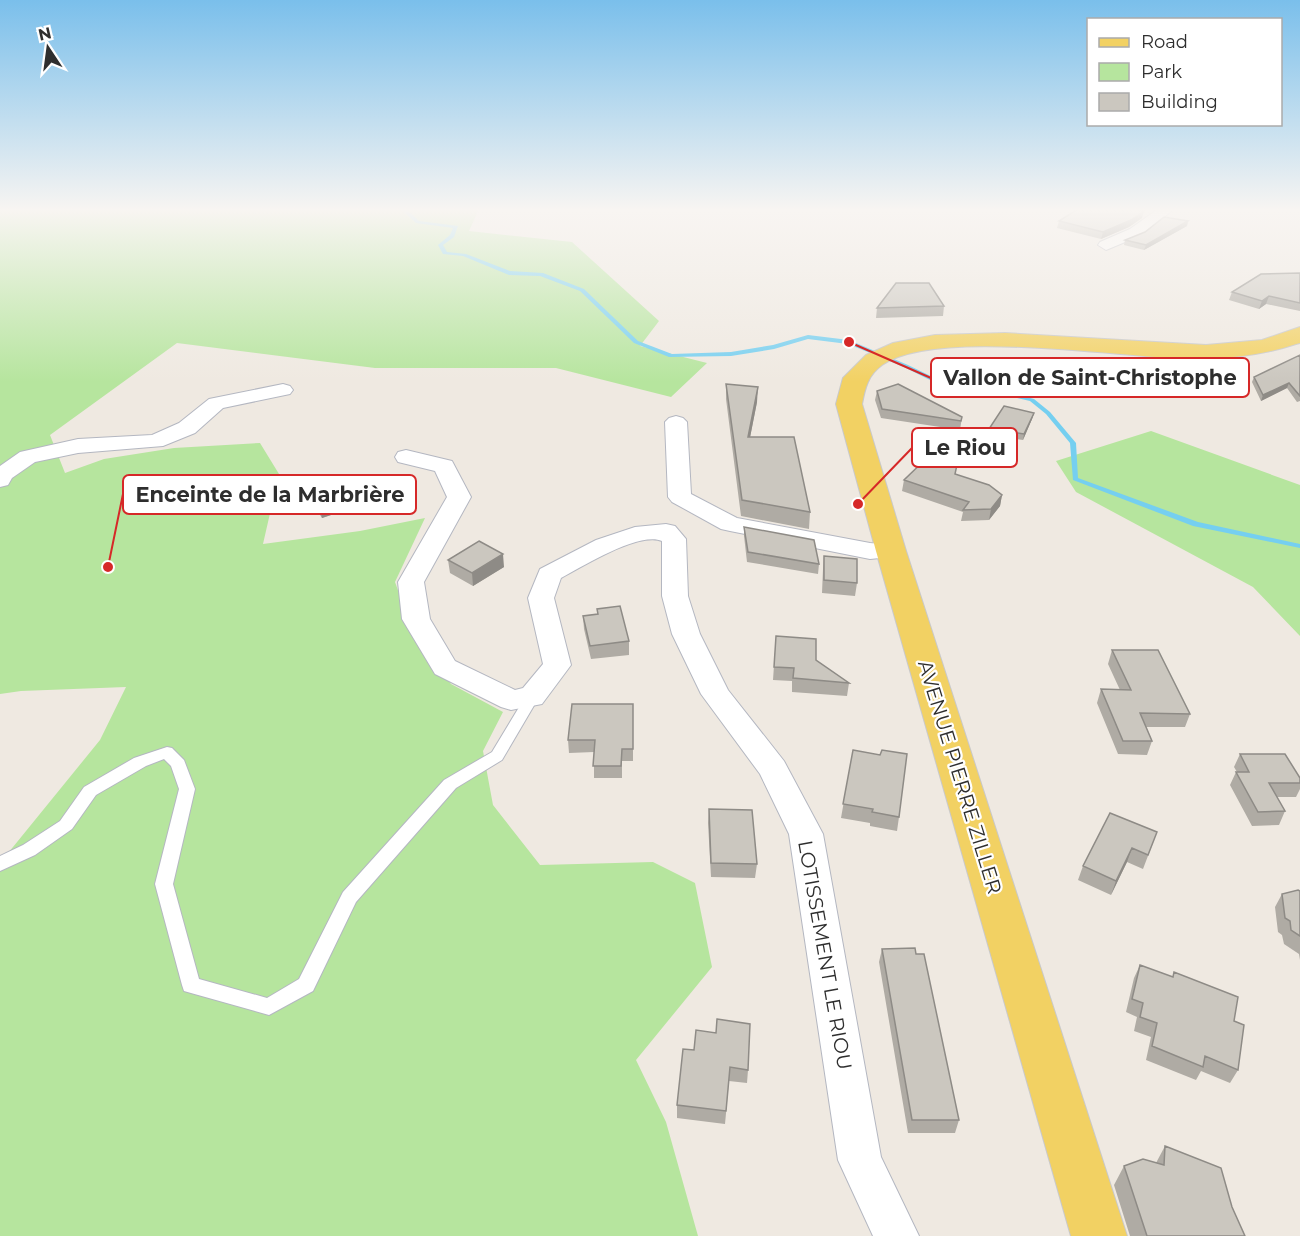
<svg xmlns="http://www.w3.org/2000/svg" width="1300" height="1236" viewBox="0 0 1300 1236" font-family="Montserrat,sans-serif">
  <rect width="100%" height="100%" fill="#efe9e1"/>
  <path fill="#b6e59e" d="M 0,209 L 479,209 L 469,231 L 572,242 L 659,321 L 640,346 L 707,363 L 671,397 L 556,368 L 375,368 L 177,343 L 50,435 L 65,473 L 104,459 L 174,448 L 260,443 L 279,474 L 263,544 L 360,531 L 425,518 L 395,582 L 413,632 L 451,684 L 503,712 L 483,751 L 493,805 L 540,865 L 653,862 L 695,883 L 712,967 L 636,1060 L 666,1122 L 698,1236 L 0,1236 L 0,863 L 100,740 L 126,687 L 21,691 L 0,694 Z
    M 1151,431 L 1300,485 L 1300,636 L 1253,587 L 1076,492 L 1056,461 Z"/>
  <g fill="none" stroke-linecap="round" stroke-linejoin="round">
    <path fill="#75cff0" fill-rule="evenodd" d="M 401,209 L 406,209 L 419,221 L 458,226 L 454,237 L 443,245 L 447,252 L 466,254 L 510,271 L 543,273 L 584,289 L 638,341 L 672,354 L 731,352 L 773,345 L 808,335 L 849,340 L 908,365 L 949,385 L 1000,390 L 1034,399 L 1050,412 L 1076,443 L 1078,478 L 1198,522 L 1300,544 L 1300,548 L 1193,526 L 1073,480 L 1070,443 L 1046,414 L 1030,401 L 1000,394 L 946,388 L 904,367 L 848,344 L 808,339 L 774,349 L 731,356 L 669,357 L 634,343 L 580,291 L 540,276 L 509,275 L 463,256 L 443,254 L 438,245 L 450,235 L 453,228 L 416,223 Z"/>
    <g stroke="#b4b7c1" stroke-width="2">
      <path id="lane" d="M 532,692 L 537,694 L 539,697 L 502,760 L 456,788 L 356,902 L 313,991 L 269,1015 L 191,993 L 184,991 L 182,985 L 155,884 L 179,789 L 171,766 L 164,759 L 146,766 L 96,795 L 72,829 L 35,855 L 0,871 L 0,856 L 23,845 L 60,821 L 84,787 L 134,758 L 167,747 L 172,748 L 184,760 L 195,789 L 173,884 L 199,979 L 267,998 L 299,979 L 343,892 L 444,780 L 492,752 L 527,694 Z"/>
    </g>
    <g stroke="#b4b7c1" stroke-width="2">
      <path id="street" d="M 1158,209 L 1174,209 L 1142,235 L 1106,250 L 1098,245 L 1100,242 L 1130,229 Z
        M 283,384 L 290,386 L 293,390 L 290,394 L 223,408 L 195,433 L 163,446 L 78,453 L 35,462 L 12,478 L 8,485 L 0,487 L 0,466 L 20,452 L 78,439 L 152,435 L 179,423 L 209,399 Z
        M 676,416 L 683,418 L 687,422 L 691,494 L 737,518 L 870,543 L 900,546 L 904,551 L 900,556 L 870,559 L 730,531 L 721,529 L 672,502 L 668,497 L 665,422 L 669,418 Z
        M 406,450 L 452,461 L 471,497 L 424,582 L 430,619 L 455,661 L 515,690 L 523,688 L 543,664 L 528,598 L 540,569 L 596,540 L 635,527 L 666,524 L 675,526 L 686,539 L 688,596 L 700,634 L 728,690 L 784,761 L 823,834 L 881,1157 L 919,1236 L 873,1236 L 838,1160 L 789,834 L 760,774 L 701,694 L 672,634 L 662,596 L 662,541 C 639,531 582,567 561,578 L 554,598 L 571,665 L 542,704 L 511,710 L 501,707 L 435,674 L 402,619 L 398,582 L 447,497 L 435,471 L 398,462 L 395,457 L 398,452 Z"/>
    </g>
    <g stroke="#c9c9c9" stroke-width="2">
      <path id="primary" d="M 1300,327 L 1300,343 L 1296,344 C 1263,355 1228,359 1193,359 C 1123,358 936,327 882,365 C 868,375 865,388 862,404 L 906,551 L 1127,1236 L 1071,1236 L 876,551 L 836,404 L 843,378 L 866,355 L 893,343 L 935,335 L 1005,333 L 1206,345 L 1262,340 Z"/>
    </g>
    <use href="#lane" fill="#fff" fill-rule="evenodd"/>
    <use href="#street" fill="#fff" fill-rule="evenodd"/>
    <use href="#primary" fill="#f2d163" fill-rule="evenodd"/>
  </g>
  <path fill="#afaba4" d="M 1142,218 L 1129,227 L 1101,239 L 1057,228 L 1059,221 Z
    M 1188,221 L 1187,226 L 1144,250 L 1124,245 L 1125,240 Z
    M 1300,273 L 1300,311 L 1266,304 L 1259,309 L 1229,300 L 1232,292 Z
    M 944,306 L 943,316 L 876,318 L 877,308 Z
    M 1300,355 L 1300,401 L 1297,402 L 1287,388 L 1261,401 L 1252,382 L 1254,377 Z
    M 726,384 L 757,402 L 750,437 L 810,512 L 809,529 L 741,516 L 726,399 Z
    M 877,391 L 962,417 L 960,430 L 881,418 L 875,400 Z
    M 1034,413 L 1032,419 L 1023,440 L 988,435 L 989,429 Z
    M 955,474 L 1002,495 L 1000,506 L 989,520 L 961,521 L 963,512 L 902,491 L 904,480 Z
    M 307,486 L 347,497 L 349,509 L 322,518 L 309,498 Z
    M 744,527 L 819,564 L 818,574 L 747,562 L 744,536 Z
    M 824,556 L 857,583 L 855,596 L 822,593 L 823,569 Z
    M 448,560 L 504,567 L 473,586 L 450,573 Z
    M 597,609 L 629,641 L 629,655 L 591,659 L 584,629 L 583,616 L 597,614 Z
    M 776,636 L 816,660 L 849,683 L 847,696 L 792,692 L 792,681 L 773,680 Z
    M 1112,650 L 1190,714 L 1185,727 L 1146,727 L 1152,741 L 1147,755 L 1118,754 L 1097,703 L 1101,689 L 1120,690 L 1108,664 Z
    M 633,704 L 633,761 L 622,761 L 622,778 L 594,778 L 594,752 L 569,753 L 568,740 Z
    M 853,750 L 899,817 L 897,831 L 870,826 L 870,823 L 841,818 Z
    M 1240,754 L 1300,778 L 1300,789 L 1296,797 L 1277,797 L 1285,811 L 1279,825 L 1252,826 L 1230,785 L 1236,772 L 1237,772 L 1234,767 Z
    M 709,809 L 757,864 L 755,878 L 711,877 L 708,823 Z
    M 1157,832 L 1143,869 L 1127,862 L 1111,895 L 1078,880 L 1083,866 Z
    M 1300,891 L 1300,960 L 1299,954 L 1284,944 L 1282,935 L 1278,932 L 1275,907 L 1282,894 Z
    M 882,949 L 959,1120 L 955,1133 L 908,1133 L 879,962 Z
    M 1140,965 L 1234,1021 L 1238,1070 L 1230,1083 L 1201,1071 L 1196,1080 L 1146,1060 L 1151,1037 L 1134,1031 L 1137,1017 L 1126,1012 L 1134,978 Z
    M 716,1033 L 748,1070 L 747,1083 L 729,1081 L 725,1124 L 677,1118 L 677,1105 L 694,1050 Z
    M 1165,1146 L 1232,1207 L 1245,1236 L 1130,1236 L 1114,1185 L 1124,1166 L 1156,1163 Z"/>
  <path fill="#8e8b86" d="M 1144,211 L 1142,218 L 1129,227 L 1101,239 L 1103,232 Z
    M 1188,221 L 1187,226 L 1144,250 L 1146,245 Z
    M 1269,296 L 1266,304 L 1259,309 L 1262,301 Z
    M 1289,383 L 1287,388 L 1261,401 L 1263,395 Z
    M 758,387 L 757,402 L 747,453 L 748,437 Z
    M 1034,413 L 1032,419 L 1023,440 L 1024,434 Z
    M 1002,495 L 1000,506 L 989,520 L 991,509 Z
    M 347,497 L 349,509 L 322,518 L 319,505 Z
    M 503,554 L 504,567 L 473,586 L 472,573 Z
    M 1132,848 L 1127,862 L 1111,895 L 1116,881 Z"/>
  <path fill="#cbc7bf" stroke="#8e8b86" stroke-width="1.5" d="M 1078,209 L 1135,209 L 1144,211 L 1131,220 L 1103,232 L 1059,221 Z
    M 1164,217 L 1188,221 L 1146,245 L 1125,240 L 1145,232 Z
    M 1300,273 L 1300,303 L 1269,296 L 1262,301 L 1232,292 L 1261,274 Z
    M 896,283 L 929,283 L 944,306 L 877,308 Z
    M 1300,355 L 1300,396 L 1289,383 L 1263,395 L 1254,377 Z
    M 726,384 L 758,387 L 748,437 L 794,437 L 810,512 L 742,500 Z
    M 898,384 L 962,417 L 961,421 L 882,409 L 877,391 Z
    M 1004,406 L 1034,413 L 1024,434 L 989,429 Z
    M 933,452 L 958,460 L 955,474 L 989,485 L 1002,495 L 991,509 L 963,510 L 969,502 L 904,480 Z
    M 744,527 L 814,540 L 819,564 L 748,552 Z
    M 479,541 L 503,554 L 472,573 L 448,560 Z
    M 824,556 L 857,559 L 857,583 L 824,580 Z
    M 620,606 L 629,641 L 590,646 L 583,616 L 598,614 L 597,609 Z
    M 776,636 L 816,639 L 816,660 L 849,683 L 793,678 L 794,668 L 774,667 Z
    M 1112,650 L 1158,650 L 1190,714 L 1140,713 L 1152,741 L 1123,741 L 1101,689 L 1131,690 Z
    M 572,704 L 633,704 L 633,749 L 622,749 L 621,766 L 593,766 L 595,740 L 568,740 Z
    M 853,750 L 880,755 L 882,750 L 907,754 L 899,817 L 872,812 L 873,809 L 843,804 Z
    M 1240,754 L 1285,754 L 1300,778 L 1300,783 L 1269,783 L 1285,811 L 1258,812 L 1236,772 L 1249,772 Z
    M 709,809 L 752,810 L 757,864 L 711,863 Z
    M 1110,813 L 1157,832 L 1148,855 L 1132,848 L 1116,881 L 1083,866 Z
    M 1298,890 L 1300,891 L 1300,936 L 1291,930 L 1290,921 L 1285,918 L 1282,894 Z
    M 915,948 L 916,954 L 924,954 L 959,1120 L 912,1120 L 882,949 Z
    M 1140,965 L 1173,977 L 1174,972 L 1238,997 L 1234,1021 L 1244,1025 L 1238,1070 L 1205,1056 L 1203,1067 L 1152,1046 L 1157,1023 L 1140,1017 L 1143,1003 L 1132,999 Z
    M 717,1019 L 750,1024 L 748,1070 L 730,1067 L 726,1111 L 677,1105 L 683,1049 L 694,1050 L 696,1030 L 716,1033 Z
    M 1165,1146 L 1221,1168 L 1232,1207 L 1245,1236 L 1147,1236 L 1124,1166 L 1143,1159 L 1164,1165 Z"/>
  <linearGradient id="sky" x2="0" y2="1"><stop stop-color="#7abfeb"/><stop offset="0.55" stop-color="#f8f5f2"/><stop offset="1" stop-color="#f8f5f2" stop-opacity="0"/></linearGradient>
  <rect width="1300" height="382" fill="url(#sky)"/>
  <g text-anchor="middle" stroke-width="4.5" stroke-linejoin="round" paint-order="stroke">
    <g font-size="20" fill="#2e2e2e" stroke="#fff">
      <text transform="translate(960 777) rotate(73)" y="7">AVENUE PIERRE ZILLER</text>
      <text transform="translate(825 955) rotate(80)" y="7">LOTISSEMENT LE RIOU</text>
    </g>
  </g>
  <path fill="none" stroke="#d62828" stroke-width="2" d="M849 342L931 378M858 504L912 448M108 567L123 494"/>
  <g fill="#d62828" stroke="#fff" stroke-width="2">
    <circle cx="849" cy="342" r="6"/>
    <circle cx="858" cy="504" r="6"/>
    <circle cx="108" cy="567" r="6"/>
  </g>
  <g fill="#fff" stroke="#d62828" stroke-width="2">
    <rect x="931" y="358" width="318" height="39" rx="6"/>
    <rect x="912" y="428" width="105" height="39" rx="6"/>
    <rect x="123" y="475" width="293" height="39" rx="6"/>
  </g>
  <g font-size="21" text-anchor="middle" font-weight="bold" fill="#2e2e2e">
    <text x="1090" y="385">Vallon de Saint-Christophe</text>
    <text x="965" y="455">Le Riou</text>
    <text x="270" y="502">Enceinte de la Marbrière</text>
  </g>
  <rect x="1087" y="18" width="195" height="108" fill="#ffffff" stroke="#ababab" stroke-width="1.5"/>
  <rect x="1099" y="38" width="30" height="9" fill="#f2d163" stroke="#ababab" stroke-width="1.5"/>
  <text x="1141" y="48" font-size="18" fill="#2e2e2e">Road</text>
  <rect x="1099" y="63" width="30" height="18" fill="#b6e59e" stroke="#ababab" stroke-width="1.5"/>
  <text x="1141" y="78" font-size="18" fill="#2e2e2e">Park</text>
  <rect x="1099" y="93" width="30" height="18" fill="#cbc7bf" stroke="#ababab" stroke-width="1.5"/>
  <text x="1141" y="108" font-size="18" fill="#2e2e2e">Building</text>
  <g transform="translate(48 48) rotate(347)" stroke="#ffffff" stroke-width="4.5" paint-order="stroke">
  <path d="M0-4.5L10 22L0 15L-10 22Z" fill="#2e2e2e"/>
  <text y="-9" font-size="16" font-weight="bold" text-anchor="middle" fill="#2e2e2e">N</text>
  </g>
</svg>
